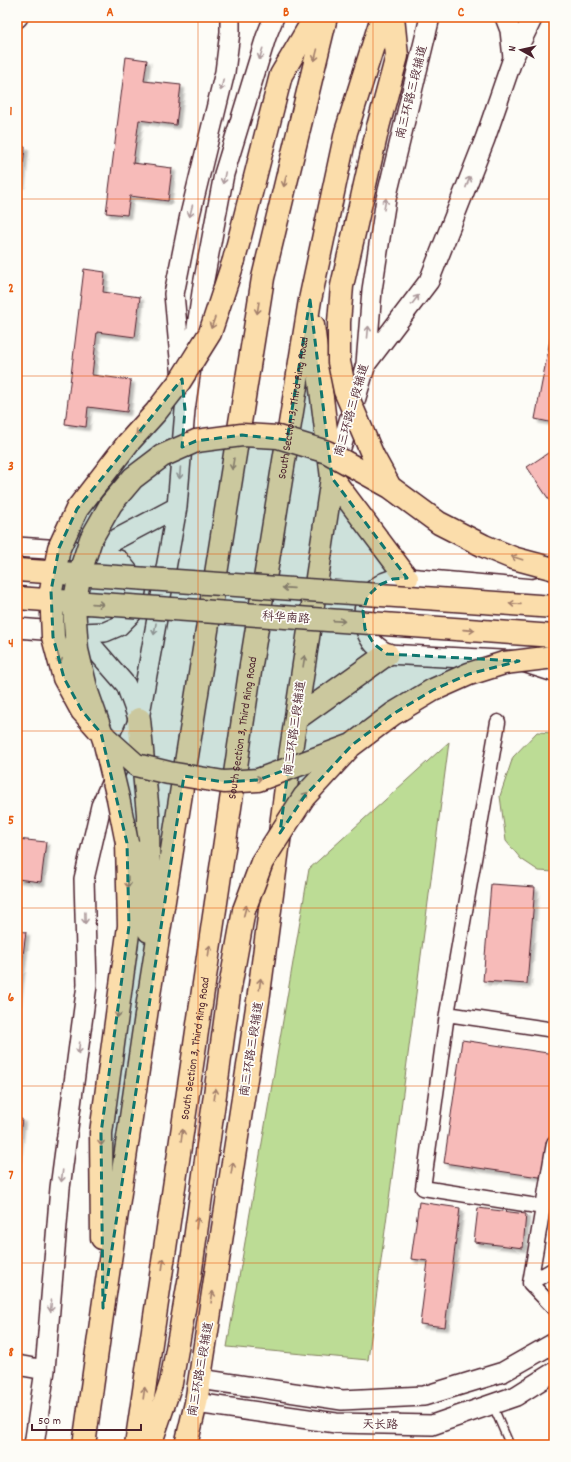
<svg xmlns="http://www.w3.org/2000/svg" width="571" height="1462" viewBox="0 0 571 1462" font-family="Dekko,'LXGW WenKai TC',sans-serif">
  <defs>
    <filter id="shadow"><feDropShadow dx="3.5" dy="3.5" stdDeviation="1" flood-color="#0004"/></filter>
  </defs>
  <rect width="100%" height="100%" fill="#fdfcf7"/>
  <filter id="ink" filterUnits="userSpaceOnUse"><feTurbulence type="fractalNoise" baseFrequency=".025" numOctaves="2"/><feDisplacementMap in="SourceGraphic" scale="8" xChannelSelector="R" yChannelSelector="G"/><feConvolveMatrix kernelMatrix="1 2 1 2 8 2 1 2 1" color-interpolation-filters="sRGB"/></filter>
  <g filter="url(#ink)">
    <path fill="#bcdc95" stroke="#837e60" d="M 537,732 L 554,733 L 554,872 L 539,871 L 521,859 L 506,841 L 500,796 L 513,757 Z
      M 449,742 L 368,1360 L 227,1347 L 309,869 Z
      M 229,1441 L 288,1445 L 228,1445 Z"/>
    <path fill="#f7bbb9" stroke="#4a1f2b" filter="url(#shadow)" d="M 126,57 L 147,60 L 144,81 L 181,85 L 176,125 L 139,120 L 133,163 L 172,168 L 168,201 L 130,196 L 127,215 L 106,213 Z
      M 17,146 L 25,147 L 21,184 L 17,184 Z
      M 84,269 L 105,272 L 103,292 L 140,297 L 135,337 L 97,332 L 92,375 L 131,380 L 127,412 L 88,407 L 86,427 L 65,424 Z
      M 554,319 L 554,423 L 535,419 Z
      M 551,451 L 554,456 L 554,507 L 527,467 Z
      M 17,839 L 46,842 L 41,882 L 17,879 Z
      M 491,884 L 535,887 L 527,984 L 483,981 Z
      M 17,931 L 26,932 L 17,1002 Z
      M 462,1040 L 554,1054 L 554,1123 L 546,1178 L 444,1163 Z
      M 17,1118 L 22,1119 L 17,1158 Z
      M 419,1202 L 460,1208 L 445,1327 L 420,1324 L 428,1261 L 411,1259 Z
      M 478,1208 L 526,1214 L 523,1248 L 474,1242 Z"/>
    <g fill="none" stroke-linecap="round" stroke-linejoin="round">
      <g stroke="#4a1f2b" stroke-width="10">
        <path id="lane" d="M 492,1404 L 510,1445"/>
      </g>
      <g stroke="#4a1f2b" stroke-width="17">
        <path id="street" d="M 498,722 L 447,1014 L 423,1188 L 543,1207
          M 447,1014 L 554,1030
          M 554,1143 L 530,1283 L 554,1308
          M 530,1283 L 554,1269"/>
      </g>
      <g stroke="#4a1f2b" stroke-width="22">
        <path id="secondary" d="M 505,17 L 510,30 L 513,58
          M 17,18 L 18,17
          M 366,364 L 429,281 L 485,139 L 513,58 L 533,17
          M 182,379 L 174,294 L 190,215 L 225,72 L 230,32 L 230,17
          M 334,471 L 366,364 L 372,290 L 386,199 L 430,17
          M 17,547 L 92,552 L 177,507
          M 554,584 L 533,589 L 407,578 C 397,578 388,579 380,585 C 360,597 359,628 374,644 C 378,648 383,651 387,654 L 520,661 L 554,672
          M 17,628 L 81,633 L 126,685 L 138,718
          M 81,633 L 105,632 L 119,626 L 132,613 L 136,591 L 131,575 L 119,560 L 92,552
          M 17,1365 L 45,1370
          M 200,1379 L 342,1400 L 424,1396 L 503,1372 L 554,1343
          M 196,1403 L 336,1423 L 432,1425 L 516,1396 L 554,1372
          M 34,1445 L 45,1370 L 60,1188 L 87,985 L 84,879 L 101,806 L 139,719 L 177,507 L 185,410 L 203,285 L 224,174 L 266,37 L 274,17"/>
      </g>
      <g stroke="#4a1f2b" stroke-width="25">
        <path id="primary" d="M 332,478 L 407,578
          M 296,719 L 387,654
          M 186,1445 L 196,1403 L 258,1001 L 290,757 L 332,478"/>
      </g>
      <g stroke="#4a1f2b" stroke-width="25">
        <g id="highway">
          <path d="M 378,127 L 397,56 L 393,17"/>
          <path d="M 234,260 L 281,75 L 315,17"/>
          <path d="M 313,325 L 332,478"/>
          <path d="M 139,719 L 148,814 L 149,931"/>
          <path d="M 102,1238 L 101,1133 L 129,926 L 127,843"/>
          <path d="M 84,1445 L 103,1308 L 149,995 L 263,278 L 326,17"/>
          <path id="s1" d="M 136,1445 L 251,665 L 310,300 L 346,132 L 382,17"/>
          <path d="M 150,1445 L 171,1383 L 190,1276"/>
        </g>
      </g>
      <use href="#lane" stroke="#fdfcf7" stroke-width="7"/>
      <use href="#street" stroke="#fdfcf7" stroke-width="14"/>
      <use href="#secondary" stroke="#fdfcf7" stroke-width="19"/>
      <use href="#primary" stroke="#fbddab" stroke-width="22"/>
      <use href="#highway" stroke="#fbddab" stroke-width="22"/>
      <g stroke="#4a1f2b" stroke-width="25" stroke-linecap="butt">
        <path id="highway-bridge" d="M 378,127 L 342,286 L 339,322 L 339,362 L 345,391 L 373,456 L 390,487
          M 234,260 L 210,333 L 180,381 L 156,412 L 128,443 L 77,509 L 59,548 L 51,591 L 53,637 L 64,678 L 82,711 L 107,739 L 136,765 L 169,773 L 224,782 L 258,780 L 352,745 L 393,714 L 433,690 L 469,674 L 504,663 L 554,657
          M 17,570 L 554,607
          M 17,598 L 554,636
          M 127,843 L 118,798 L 104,740 L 87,692 L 77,650 L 74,606 L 80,572 L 91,539 L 111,504 L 133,478 L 162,456 L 196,441 L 242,435 L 278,437 L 327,452 L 390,487 L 439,523 L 484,546 L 513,558 L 554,569
          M 190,1276 L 229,993 L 244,910 L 262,862 L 304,797 L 349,748"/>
      </g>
      <use href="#highway-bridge" stroke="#fbddab" stroke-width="22"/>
    </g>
    <defs><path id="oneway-shaft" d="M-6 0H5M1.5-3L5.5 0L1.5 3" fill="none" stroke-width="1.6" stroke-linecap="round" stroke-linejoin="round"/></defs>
    <g stroke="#ac999b">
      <use href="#oneway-shaft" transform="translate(261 54) rotate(107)"/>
      <use href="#oneway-shaft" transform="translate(222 85) rotate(104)"/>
      <use href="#oneway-shaft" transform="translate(224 178) rotate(102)"/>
      <use href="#oneway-shaft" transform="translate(468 182) rotate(-69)"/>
      <use href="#oneway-shaft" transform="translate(385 204) rotate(-80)"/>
      <use href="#oneway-shaft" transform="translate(191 211) rotate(104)"/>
      <use href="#oneway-shaft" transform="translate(415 300) rotate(-53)"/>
      <use href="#oneway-shaft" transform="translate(368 332) rotate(-85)"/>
      <use href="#oneway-shaft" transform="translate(180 473) rotate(94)"/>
      <use href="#oneway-shaft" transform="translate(155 629) rotate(100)"/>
      <use href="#oneway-shaft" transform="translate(85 918) rotate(89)"/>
      <use href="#oneway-shaft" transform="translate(79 1048) rotate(97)"/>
      <use href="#oneway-shaft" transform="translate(62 1176) rotate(97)"/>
      <use href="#oneway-shaft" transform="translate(51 1306) rotate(95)"/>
    </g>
    <g stroke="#a27e6b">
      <use href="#oneway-shaft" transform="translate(316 55) rotate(104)"/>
      <use href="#oneway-shaft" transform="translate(285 181) rotate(103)"/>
      <use href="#oneway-shaft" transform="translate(258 308) rotate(99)"/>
      <use href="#oneway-shaft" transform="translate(213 323) rotate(109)"/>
      <use href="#oneway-shaft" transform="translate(140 430) rotate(132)"/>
      <use href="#oneway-shaft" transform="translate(233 464) rotate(99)"/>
      <use href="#oneway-shaft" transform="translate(517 558) rotate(-162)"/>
      <use href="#oneway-shaft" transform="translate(288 588) rotate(-176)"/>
      <use href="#oneway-shaft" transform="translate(98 604) rotate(4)"/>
      <use href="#oneway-shaft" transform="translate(515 604) rotate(-176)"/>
      <use href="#oneway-shaft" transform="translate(339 621) rotate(4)"/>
      <use href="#oneway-shaft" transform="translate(469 630) rotate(4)"/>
      <use href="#oneway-shaft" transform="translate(59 658) rotate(75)"/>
      <use href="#oneway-shaft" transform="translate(304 661) rotate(-81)"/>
      <use href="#oneway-shaft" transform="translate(256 779) rotate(-10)"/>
      <use href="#oneway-shaft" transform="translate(304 797) rotate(-52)"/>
      <use href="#oneway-shaft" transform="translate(128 882) rotate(89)"/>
      <use href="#oneway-shaft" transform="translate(245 911) rotate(-75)"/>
      <use href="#oneway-shaft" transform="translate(209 951) rotate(-82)"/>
      <use href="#oneway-shaft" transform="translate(260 984) rotate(-83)"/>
      <use href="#oneway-shaft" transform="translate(118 1012) rotate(98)"/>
      <use href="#oneway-shaft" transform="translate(215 1094) rotate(-82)"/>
      <use href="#oneway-shaft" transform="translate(182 1135) rotate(-82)"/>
      <use href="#oneway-shaft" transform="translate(101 1140) rotate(90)"/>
      <use href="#oneway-shaft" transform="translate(232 1168) rotate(-81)"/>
      <use href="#oneway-shaft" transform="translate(197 1223) rotate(-82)"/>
      <use href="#oneway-shaft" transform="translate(163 1264) rotate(-82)"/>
      <use href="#oneway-shaft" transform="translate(212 1297) rotate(-81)"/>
      <use href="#oneway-shaft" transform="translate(144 1393) rotate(-82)"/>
    </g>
  </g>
  <path fill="#0f766e" fill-opacity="0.2" stroke="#0f766e" stroke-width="3" stroke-dasharray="8 5" stroke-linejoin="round" d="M 310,300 L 332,478 L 407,578 L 393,579 L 379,585 L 368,596 L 363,611 L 365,629 L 374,644 L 387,654 L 519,661 L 469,674 L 433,690 L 393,714 L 352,745 L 304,797 L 280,833 L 288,769 L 258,780 L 224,782 L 184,776 L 103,1308 L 101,1133 L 129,926 L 127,843 L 101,733 L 82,711 L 64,678 L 53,637 L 51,591 L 59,548 L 77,509 L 182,379 L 185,410 L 182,447 L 196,441 L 242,435 L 287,440 Z"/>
  <path fill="none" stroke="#e8590c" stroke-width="1" stroke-opacity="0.55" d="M 198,17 L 198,1445M 373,17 L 373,1445M 17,199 L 554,199M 17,376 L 554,376M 17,554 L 554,554M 17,731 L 554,731M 17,908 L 554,908M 17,1086 L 554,1086M 17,1263 L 554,1263"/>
  <g text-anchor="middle" stroke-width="3.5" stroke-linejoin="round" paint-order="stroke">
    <g font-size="12" fill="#4a1f2b" stroke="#fdfcf7">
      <text transform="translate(411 92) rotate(-76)" y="4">南三环路三段辅道</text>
      <text dy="4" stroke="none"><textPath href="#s1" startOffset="1049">South Section 3, Third Ring Road</textPath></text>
      <text transform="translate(351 410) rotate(-74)" y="4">南三环路三段辅道</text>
      <text transform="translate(286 617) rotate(4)" y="4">科华南路</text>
      <text dy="4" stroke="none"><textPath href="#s1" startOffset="725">South Section 3, Third Ring Road</textPath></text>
      <text transform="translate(294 728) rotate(-82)" y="4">南三环路三段辅道</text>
      <text dy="4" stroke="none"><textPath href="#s1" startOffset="401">South Section 3, Third Ring Road</textPath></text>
      <text transform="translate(251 1049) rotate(-81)" y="4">南三环路三段辅道</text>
      <text transform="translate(200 1369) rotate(-80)" y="4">南三环路三段辅道</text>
      <text transform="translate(380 1424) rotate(1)" y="4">天长路</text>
    </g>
  </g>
  <rect width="571" height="1462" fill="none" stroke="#fdfcf7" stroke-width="44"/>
  <g transform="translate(521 50) rotate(278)" stroke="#fdfcf7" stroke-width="3" paint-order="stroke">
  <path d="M0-3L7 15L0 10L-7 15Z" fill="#4a1f2b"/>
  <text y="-6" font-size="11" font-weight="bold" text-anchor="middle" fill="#4a1f2b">N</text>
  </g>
  <path d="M32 1424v6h109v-6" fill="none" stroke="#4a1f2b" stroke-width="2"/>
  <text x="38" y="1424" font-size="12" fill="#4a1f2b" stroke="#fdfcf7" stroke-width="3" paint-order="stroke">50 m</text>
  <rect x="22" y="22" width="527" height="1418" fill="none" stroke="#e8590c" stroke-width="1.5"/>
  <g font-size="13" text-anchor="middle" font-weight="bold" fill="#e8590c">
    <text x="110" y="16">A</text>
    <text x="286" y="16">B</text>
    <text x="461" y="16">C</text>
    <text x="11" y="115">1</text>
    <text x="11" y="292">2</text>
    <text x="11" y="470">3</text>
    <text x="11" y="647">4</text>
    <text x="11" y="824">5</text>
    <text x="11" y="1001">6</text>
    <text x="11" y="1179">7</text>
    <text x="11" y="1356">8</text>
  </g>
</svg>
